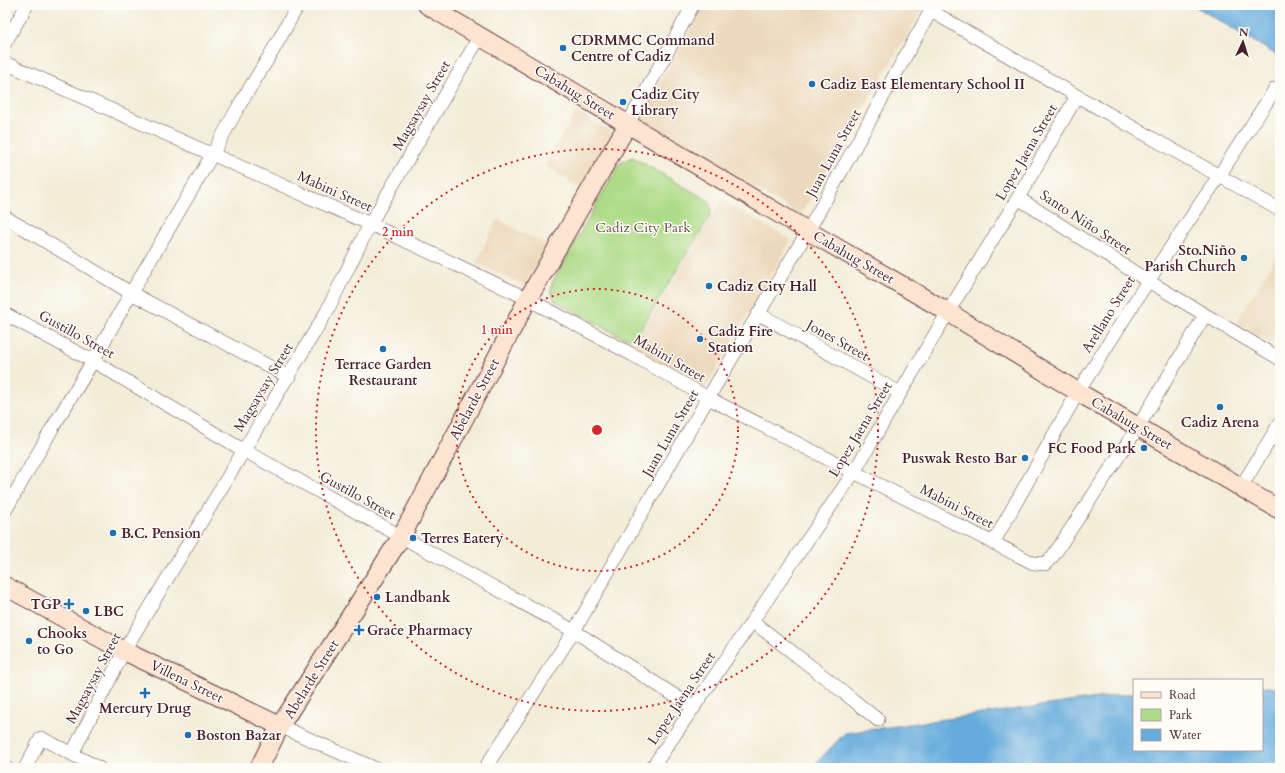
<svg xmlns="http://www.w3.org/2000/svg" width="1285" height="773" viewBox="0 0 1285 773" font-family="Cardo,serif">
  <rect width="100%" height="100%" fill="#fdfcf7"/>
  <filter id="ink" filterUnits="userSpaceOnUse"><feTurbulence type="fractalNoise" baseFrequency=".025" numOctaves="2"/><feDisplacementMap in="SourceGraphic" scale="8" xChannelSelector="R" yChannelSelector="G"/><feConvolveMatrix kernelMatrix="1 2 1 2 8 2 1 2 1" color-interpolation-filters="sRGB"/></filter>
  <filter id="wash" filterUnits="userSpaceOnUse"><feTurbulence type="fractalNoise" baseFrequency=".012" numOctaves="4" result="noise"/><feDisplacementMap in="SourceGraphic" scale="16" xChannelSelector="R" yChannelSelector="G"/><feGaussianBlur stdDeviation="0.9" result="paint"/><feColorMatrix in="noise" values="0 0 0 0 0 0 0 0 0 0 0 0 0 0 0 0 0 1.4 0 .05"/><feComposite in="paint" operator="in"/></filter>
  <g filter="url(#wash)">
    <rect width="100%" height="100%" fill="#f3edd8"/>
    <path fill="#ecd8ba" d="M 705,5 L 925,5 L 800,215 L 638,120 Z
      M 577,111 L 614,134 L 580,188 L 544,165 Z
      M 722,200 L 791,240 L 704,390 L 632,349 Z
      M 497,219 L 547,245 L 525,286 L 476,263 Z
      M 1280,250 L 1280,349 L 1236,323 Z"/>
    <path fill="#aedb87" stroke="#7c7d59" d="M 632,157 L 709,201 L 711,210 L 710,216 L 643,326 C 635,338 634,340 620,336 L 555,301 L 551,291 L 552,283 L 620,163 Z"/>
    <path fill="#65abdc" stroke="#586584" d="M 1193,5 L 1280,5 L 1280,57 Z
      M 1262,686 L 1280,689 L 1280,768 L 811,768 L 845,733 L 1134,693 L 1134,750 L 1262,750 Z"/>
  </g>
  <g filter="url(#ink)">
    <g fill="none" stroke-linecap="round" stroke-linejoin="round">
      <g stroke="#633e45" stroke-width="14">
        <path id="street" d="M 931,11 L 1077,96 L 1280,210
          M 5,43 L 27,5
          M 5,63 L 370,224 L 528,299 L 633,355 L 708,398 L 1033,563 L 1045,564 L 1053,556 L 1138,427 L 1205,315
          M 628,124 L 693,5
          M 1018,198 L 1148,281 L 1280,359
          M 5,217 L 131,293 L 289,377
          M 5,314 L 93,361 L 243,450 L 574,631 L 694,708
          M 759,314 L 900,393
          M 1241,487 L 1280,423
          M 5,511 L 53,427 L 93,361 L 131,293 L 212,155 L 240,104 L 272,52 L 298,5
          M 993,543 L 1078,392 L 1148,281 L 1219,176 L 1275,89
          M 752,621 L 827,679 L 878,720
          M 280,726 L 374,768
          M 72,754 L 124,651 L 327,311 L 370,224 L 480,36
          M 5,767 L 7,768
          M 25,768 L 41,738 L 99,768
          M 485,768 L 574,631 L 708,398 L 808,231 L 934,5
          M 652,768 L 854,472 L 948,312 L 1018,198 L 1077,96"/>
      </g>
      <g stroke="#633e45" stroke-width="20">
        <path id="secondary" d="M 427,5 L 808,231 L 948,312 L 1078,392 L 1280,510
          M 5,586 L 124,651 L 280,726
          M 259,768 L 280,726 L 401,537 L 528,299 L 628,124"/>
      </g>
      <use href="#street" stroke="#fff" stroke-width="13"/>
      <use href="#secondary" stroke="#fde4d1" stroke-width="18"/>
    </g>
  </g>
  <g fill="none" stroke="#d62828" stroke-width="2" stroke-dasharray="2 4">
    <circle cx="597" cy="430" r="141"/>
    <circle cx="597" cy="430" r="281"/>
  </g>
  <g fill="#1f6fb2" stroke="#fdfcf7" stroke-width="1.5">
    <circle cx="563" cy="48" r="4"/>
    <circle cx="812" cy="84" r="4"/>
    <circle cx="623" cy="102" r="4"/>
    <circle cx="1244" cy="258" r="4"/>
    <circle cx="709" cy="286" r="4"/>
    <circle cx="700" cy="339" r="4"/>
    <circle cx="383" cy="349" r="4"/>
    <circle cx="1220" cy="407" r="4"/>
    <circle cx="1144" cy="448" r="4"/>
    <circle cx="1025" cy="458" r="4"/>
    <circle cx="113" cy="533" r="4"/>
    <circle cx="413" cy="538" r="4"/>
    <circle cx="377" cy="597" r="4"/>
    <path d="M67 598h4v4h4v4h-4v4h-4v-4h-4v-4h4z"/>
    <circle cx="86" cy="611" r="4"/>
    <path d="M357 624h4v4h4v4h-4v4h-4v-4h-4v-4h4z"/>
    <circle cx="29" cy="641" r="4"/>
    <path d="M143 687h4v4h4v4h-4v4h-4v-4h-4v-4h4z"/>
    <circle cx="188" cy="735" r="4"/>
  </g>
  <g text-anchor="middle" stroke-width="3" stroke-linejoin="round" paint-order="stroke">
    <g font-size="14" font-weight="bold" fill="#4a1f2b" stroke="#fdfcf7" text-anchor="start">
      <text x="571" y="45">CDRMMC Command<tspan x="571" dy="16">Centre of Cadiz</tspan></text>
      <text x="820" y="89">Cadiz East Elementary School II</text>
      <text x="631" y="99">Cadiz City<tspan x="631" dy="16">Library</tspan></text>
      <text x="1236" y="255" text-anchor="end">Sto.Niño<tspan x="1236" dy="16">Parish Church</tspan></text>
      <text x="717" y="291">Cadiz City Hall</text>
      <text x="708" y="336">Cadiz Fire<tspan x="708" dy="16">Station</tspan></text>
      <text x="383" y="369" text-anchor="middle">Terrace Garden<tspan x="383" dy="16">Restaurant</tspan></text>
      <text x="1220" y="427" text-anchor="middle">Cadiz Arena</text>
      <text x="1136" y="453" text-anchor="end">FC Food Park</text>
      <text x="1017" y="463" text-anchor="end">Puswak Resto Bar</text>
      <text x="121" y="538">B.C. Pension</text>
      <text x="421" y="543">Terres Eatery</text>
      <text x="385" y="602">Landbank</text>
      <text x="61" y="609" text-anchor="end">TGP</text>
      <text x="94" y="616">LBC</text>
      <text x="367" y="635">Grace Pharmacy</text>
      <text x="37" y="638">Chooks<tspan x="37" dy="16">to Go</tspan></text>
      <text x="145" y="713" text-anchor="middle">Mercury Drug</text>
      <text x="196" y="740">Boston Bazar</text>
    </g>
    <g font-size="14" fill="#4a1f2b" stroke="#fdfcf7">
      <text transform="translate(575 92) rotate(31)" y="5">Cabahug Street</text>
      <text transform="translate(421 105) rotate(-60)" y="5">Magsaysay Street</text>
      <text transform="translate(1026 152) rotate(-60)" y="5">Lopez Jaena Street</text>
      <text transform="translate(833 153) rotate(-61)" y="5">Juan Luna Street</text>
      <text transform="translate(335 191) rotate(24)" y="5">Mabini Street</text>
      <text transform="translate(1086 222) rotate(33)" y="5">Santo Niño Street</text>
      <text transform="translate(854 257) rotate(30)" y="5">Cabahug Street</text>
      <text transform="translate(1108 314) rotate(-58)" y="5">Arellano Street</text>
      <text transform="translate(77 334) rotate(29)" y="5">Gustillo Street</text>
      <text transform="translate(838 340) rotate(29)" y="5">Jones Street</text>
      <text transform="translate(670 358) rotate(30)" y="5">Mabini Street</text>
      <text transform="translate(263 387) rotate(-59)" y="5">Magsaysay Street</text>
      <text transform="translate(474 399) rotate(-62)" y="5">Abelarde Street</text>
      <text transform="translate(1132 423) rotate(30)" y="5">Cabahug Street</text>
      <text transform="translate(860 429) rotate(-59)" y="5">Lopez Jaena Street</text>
      <text transform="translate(670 433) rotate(-60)" y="5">Juan Luna Street</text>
      <text transform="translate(358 495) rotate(29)" y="5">Gustillo Street</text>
      <text transform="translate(957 506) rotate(27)" y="5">Mabini Street</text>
      <text transform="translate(93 678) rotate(-62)" y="5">Magsaysay Street</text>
      <text transform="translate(311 679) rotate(-58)" y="5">Abelarde Street</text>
      <text transform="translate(187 681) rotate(26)" y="5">Villena Street</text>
      <text transform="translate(681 698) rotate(-56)" y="5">Lopez Jaena Street</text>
    </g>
    <g font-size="14" fill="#685747" stroke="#fdfcf7">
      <text x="643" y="232">Cadiz City Park</text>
    </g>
  </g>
  <circle cx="597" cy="430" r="6" fill="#d62828" stroke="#fdfcf7" stroke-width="2"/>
  <g font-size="12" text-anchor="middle" font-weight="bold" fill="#d62828" stroke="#fdfcf7" stroke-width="3" stroke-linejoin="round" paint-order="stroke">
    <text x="398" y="236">2 min</text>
    <text x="497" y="334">1 min</text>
  </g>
  <rect width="1285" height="773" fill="none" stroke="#fdfcf7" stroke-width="20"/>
  <rect x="1133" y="679" width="130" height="72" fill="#fdfcf7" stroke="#b5a4a5"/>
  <rect x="1141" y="692" width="20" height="6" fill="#fde4d1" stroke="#b5a4a5"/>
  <text x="1169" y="699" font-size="12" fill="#4a1f2b">Road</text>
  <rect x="1141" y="709" width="20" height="12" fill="#aedb87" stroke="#b5a4a5"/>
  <text x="1169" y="719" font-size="12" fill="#4a1f2b">Park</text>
  <rect x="1141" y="729" width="20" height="12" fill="#65abdc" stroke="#b5a4a5"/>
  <text x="1169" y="739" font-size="12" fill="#4a1f2b">Water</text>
  <g transform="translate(1243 42) rotate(4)" stroke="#fdfcf7" stroke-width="3" paint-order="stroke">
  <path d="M0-3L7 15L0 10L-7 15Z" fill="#4a1f2b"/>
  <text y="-6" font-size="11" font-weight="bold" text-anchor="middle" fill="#4a1f2b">N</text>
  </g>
</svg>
